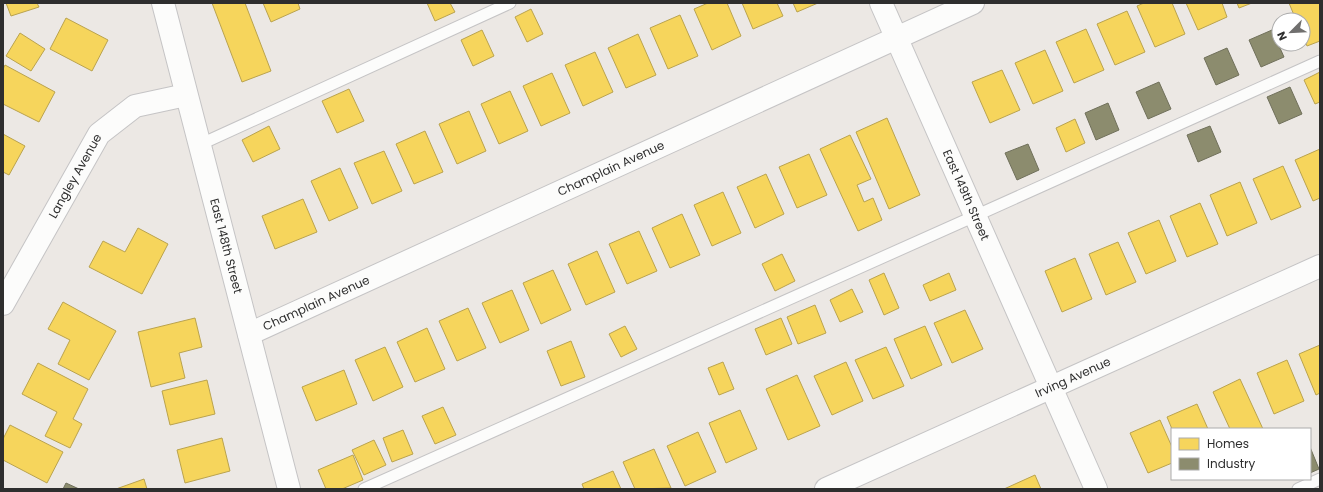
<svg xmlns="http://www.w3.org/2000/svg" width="1323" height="492" viewBox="0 0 1323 492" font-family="Poppins,sans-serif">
  <rect width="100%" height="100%" fill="#ece8e4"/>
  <path fill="#f6d55c" stroke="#baa34e" d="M 6,3 L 37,3 L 39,7 L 11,16 Z
    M 212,3 L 245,3 L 271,71 L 242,82 Z
    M 263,3 L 298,3 L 300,9 L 271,22 Z
    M 427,3 L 450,3 L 455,12 L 435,21 Z
    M 708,3 L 727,3 L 741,36 L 712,50 L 694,9 Z
    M 742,3 L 777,3 L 783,16 L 753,29 Z
    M 793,3 L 818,3 L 797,12 Z
    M 1144,3 L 1172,3 L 1185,34 L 1155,47 L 1137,6 Z
    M 1186,3 L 1222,3 L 1227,17 L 1198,30 Z
    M 1237,3 L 1252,3 L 1239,8 Z
    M 1289,3 L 1320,3 L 1320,41 L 1307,46 L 1303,36 L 1303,20 L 1296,20 Z
    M 531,9 L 543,34 L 527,42 L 515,17 Z
    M 1127,11 L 1145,52 L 1115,65 L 1097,24 Z
    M 680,15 L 698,56 L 668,69 L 650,28 Z
    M 66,18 L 108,40 L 92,71 L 50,49 Z
    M 1086,29 L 1104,70 L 1074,83 L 1056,42 Z
    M 482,30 L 494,56 L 473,66 L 461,40 Z
    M 20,33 L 45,49 L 31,71 L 6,56 Z
    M 638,34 L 656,75 L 626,88 L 608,48 Z
    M 1045,50 L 1063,91 L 1033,104 L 1015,63 Z
    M 595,52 L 613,92 L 583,106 L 565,65 Z
    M 5,65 L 55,92 L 39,122 L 3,104 L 3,69 Z
    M 1002,70 L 1020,110 L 990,123 L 972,82 Z
    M 1320,72 L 1320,102 L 1315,104 L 1304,80 Z
    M 552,73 L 570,113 L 541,126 L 523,86 Z
    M 349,89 L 364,121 L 337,133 L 322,101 Z
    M 510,91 L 528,131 L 499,144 L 481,104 Z
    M 469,111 L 486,151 L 457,164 L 439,124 Z
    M 887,118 L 920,195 L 889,209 L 856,132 Z
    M 1075,119 L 1085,143 L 1066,152 L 1056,128 Z
    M 269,126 L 280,149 L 253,162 L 242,140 Z
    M 425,131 L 443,172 L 414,184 L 396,144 Z
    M 3,134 L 25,146 L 9,175 L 3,172 Z
    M 850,135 L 871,179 L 857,185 L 864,202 L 873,198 L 882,220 L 858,231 L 820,149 Z
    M 1320,149 L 1320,198 L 1313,201 L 1295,160 Z
    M 384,151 L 402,191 L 372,204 L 354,163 Z
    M 809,154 L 827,195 L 797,208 L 779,167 Z
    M 1283,166 L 1301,207 L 1271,220 L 1253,179 Z
    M 340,168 L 358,208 L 329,221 L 311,181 Z
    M 766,174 L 784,214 L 755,228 L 737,187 Z
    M 1240,182 L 1257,223 L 1227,236 L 1210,195 Z
    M 723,192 L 741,233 L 712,246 L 694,205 Z
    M 303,199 L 317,232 L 275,249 L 262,216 Z
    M 1200,203 L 1218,244 L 1187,257 L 1170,216 Z
    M 682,214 L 700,255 L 670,268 L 652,228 Z
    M 1159,220 L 1176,261 L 1146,274 L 1128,233 Z
    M 138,228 L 168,244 L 142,294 L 89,267 L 103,241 L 125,252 Z
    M 639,231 L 657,271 L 627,284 L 609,244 Z
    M 1118,242 L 1136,282 L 1106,295 L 1089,254 Z
    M 597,251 L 615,292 L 586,305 L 568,264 Z
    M 782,254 L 795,281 L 775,291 L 762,264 Z
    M 1075,258 L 1092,299 L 1062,312 L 1045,271 Z
    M 553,270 L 571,310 L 541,324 L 523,283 Z
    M 884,273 L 899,308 L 884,315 L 869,280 Z
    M 949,273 L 956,290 L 930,301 L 923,285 Z
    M 852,289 L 863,312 L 840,322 L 830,300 Z
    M 512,290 L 529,330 L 500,343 L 482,303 Z
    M 63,302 L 116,331 L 89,380 L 58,364 L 70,340 L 48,329 Z
    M 815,305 L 826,333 L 798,344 L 787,317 Z
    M 468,308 L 486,348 L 457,361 L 439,321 Z
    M 965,310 L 983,349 L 952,363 L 934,323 Z
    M 195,318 L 202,347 L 179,353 L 185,378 L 151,387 L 138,332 Z
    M 781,318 L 792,344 L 766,355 L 755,329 Z
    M 625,326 L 637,349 L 621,357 L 609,334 Z
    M 925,326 L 942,365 L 911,379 L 894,339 Z
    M 427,328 L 445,369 L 415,382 L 397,342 Z
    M 571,341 L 585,377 L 561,386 L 547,351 Z
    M 1320,345 L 1320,393 L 1316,395 L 1299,354 Z
    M 385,347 L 403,387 L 373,401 L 355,360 Z
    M 886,347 L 904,386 L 873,399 L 855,360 Z
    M 1287,360 L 1304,401 L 1274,414 L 1257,373 Z
    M 723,362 L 734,389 L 719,395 L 708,368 Z
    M 846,362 L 863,401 L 832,415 L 814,376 Z
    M 38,363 L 88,389 L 73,419 L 82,424 L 70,448 L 45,436 L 57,412 L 22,394 Z
    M 344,370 L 357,404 L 316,421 L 302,387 Z
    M 797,375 L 820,426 L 788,440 L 766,389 Z
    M 1240,379 L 1263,429 L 1230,429 L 1213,392 Z
    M 207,380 L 215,414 L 170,425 L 162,391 Z
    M 1197,404 L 1208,429 L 1172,429 L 1167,417 Z
    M 443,407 L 456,435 L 435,444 L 422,416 Z
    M 740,410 L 757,449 L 726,463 L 709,423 Z
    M 1160,420 L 1172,447 L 1172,463 L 1148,473 L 1130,433 Z
    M 10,425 L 63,452 L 47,483 L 3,460 L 3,439 Z
    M 403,430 L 413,454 L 392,462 L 383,438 Z
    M 698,432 L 716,472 L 685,486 L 667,446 Z
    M 222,438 L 230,471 L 185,483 L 177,450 Z
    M 374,440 L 386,465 L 364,475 L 352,450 Z
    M 654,449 L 671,488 L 635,489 L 623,462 Z
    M 353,455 L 363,480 L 342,489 L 326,489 L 318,470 Z
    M 613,471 L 621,489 L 584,489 L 582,484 Z
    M 1035,475 L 1041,489 L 1004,489 Z
    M 144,479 L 147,489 L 116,489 Z"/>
  <path fill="#8c8c6e" stroke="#70705b" d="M 1272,30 L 1284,57 L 1261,67 L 1249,40 Z
    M 1227,48 L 1239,75 L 1216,85 L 1204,58 Z
    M 1159,82 L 1171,109 L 1148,119 L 1136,92 Z
    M 1290,87 L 1302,114 L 1279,124 L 1267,97 Z
    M 1108,103 L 1119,130 L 1096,140 L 1085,113 Z
    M 1210,126 L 1221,152 L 1198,162 L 1187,135 Z
    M 1028,144 L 1039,170 L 1017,180 L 1005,153 Z
    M 1310,447 L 1319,469 L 1310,473 Z
    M 66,483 L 79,489 L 63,489 Z"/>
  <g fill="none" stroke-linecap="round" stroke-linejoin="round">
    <g stroke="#c5c4c5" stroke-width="13">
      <path id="service" d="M 199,145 L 510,3
        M 364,489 L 975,216 L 1320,61
        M 1298,489 L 1320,479"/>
    </g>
    <g stroke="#c5c4c5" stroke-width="24">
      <g id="minor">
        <path id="s1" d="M 163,3 L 289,489"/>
        <path id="s2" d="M 881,3 L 1096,489"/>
        <path id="s3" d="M 3,304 L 99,134 L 135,106 L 186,95"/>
        <path id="s4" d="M 249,334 L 973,3"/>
        <path id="s5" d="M 826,489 L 1320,266"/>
      </g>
    </g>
    <use href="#service" stroke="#fcfcfb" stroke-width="11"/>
    <use href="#minor" stroke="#fcfcfb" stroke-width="22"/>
  </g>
  <g text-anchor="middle" stroke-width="4" stroke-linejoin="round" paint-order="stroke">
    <g font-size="12" fill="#2e2e2e" stroke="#fff">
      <text dy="4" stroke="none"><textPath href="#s4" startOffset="398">Champlain Avenue</textPath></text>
      <text dy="4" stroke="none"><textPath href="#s3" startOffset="147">Langley Avenue</textPath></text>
      <text dy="4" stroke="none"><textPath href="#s2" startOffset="210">East 149th Street</textPath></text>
      <text dy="4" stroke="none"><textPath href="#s1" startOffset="251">East 148th Street</textPath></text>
      <text dy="4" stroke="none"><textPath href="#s4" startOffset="74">Champlain Avenue</textPath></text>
      <text dy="4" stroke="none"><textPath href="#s5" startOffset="271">Irving Avenue</textPath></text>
    </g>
  </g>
  <rect width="1323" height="492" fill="none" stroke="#2e2e2e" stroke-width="8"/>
  <rect x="1171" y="428" width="140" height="52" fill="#ffffff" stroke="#ababab"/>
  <rect x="1179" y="438" width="20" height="12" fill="#f6d55c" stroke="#ababab"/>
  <text x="1207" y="448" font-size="12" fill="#2e2e2e">Homes</text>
  <rect x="1179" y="458" width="20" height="12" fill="#8c8c6e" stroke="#ababab"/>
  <text x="1207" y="468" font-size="12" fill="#2e2e2e">Industry</text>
  <g transform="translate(1291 32) rotate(246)"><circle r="19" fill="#ffffff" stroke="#ababab"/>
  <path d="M0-3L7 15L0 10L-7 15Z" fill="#706f6e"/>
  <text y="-6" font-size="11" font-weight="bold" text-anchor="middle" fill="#2e2e2e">N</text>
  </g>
</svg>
